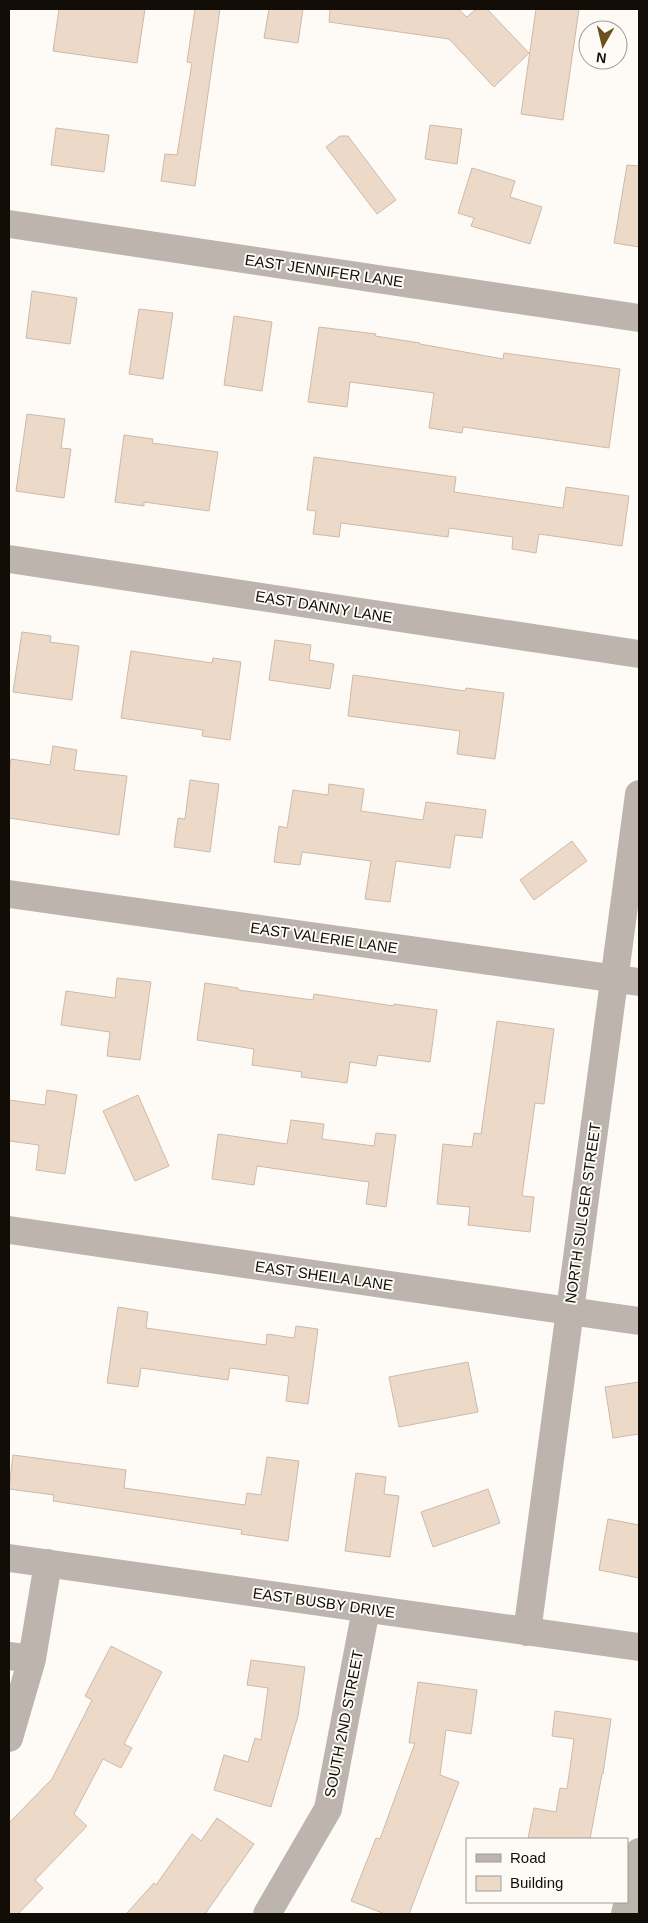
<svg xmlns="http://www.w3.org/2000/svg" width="648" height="1923" viewBox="0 0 648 1923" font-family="Arial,sans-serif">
  <rect width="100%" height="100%" fill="#fefbf7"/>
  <path fill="#ecd9c8" stroke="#cdbaa9" d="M 59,9 L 145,9 L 137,63 L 53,51 Z
    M 195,9 L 220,9 L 195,186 L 161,181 L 165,154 L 177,155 L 192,63 L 187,62 Z
    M 269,9 L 303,9 L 298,43 L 264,38 Z
    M 330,9 L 458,9 L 467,17 L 476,9 L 487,9 L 529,53 L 494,87 L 449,39 L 329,22 Z
    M 536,9 L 579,9 L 563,120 L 521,114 Z
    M 430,125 L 462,129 L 457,164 L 425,159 Z
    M 56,128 L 109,135 L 104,172 L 51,165 Z
    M 340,136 L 348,136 L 396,200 L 377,214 L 326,147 Z
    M 627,165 L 639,166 L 639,247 L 614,243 Z
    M 472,168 L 515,181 L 510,197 L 542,207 L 530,244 L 471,226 L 474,218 L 458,213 Z
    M 32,291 L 77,298 L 70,344 L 26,338 Z
    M 139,309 L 173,313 L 163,379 L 129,374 Z
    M 234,316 L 272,322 L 262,391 L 224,385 Z
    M 319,327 L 376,334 L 375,336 L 420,343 L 420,344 L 503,359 L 504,353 L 620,369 L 609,448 L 463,427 L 462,433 L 429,428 L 434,393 L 350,382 L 347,407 L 308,402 Z
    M 27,414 L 65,419 L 61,448 L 71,449 L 64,498 L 16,491 Z
    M 124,435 L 153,439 L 152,443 L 218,452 L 209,511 L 144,502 L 144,506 L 115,502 Z
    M 314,457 L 456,477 L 454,492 L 563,508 L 566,487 L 629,496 L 622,546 L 539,534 L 536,553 L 512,549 L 513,537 L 449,528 L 448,537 L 341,523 L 339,537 L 313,534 L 316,511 L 307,510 Z
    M 22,632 L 51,636 L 50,642 L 79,646 L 72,700 L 13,692 Z
    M 275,640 L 311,645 L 309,660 L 334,664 L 330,689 L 269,680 Z
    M 131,651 L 212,663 L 213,658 L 241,662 L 230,740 L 202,736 L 203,730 L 121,718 Z
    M 353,675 L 465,691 L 466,688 L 504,693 L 495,759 L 457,754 L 460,731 L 348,716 Z
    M 53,746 L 77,750 L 74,770 L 127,776 L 119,835 L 9,818 L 9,773 L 11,759 L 50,765 Z
    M 190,780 L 219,784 L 210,852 L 174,847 L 178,818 L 185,819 Z
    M 329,784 L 364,789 L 361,811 L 423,820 L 426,802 L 486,810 L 482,838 L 455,835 L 450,868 L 396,861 L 390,902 L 365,899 L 371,861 L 302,852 L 300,865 L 274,862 L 279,826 L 287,828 L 293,790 L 328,795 Z
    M 572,841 L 587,861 L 534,900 L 520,880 Z
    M 117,978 L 151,982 L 140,1060 L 107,1056 L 110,1032 L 61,1025 L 66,991 L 115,998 Z
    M 205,983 L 238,988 L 238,990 L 313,1000 L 314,994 L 394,1006 L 394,1004 L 437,1010 L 430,1062 L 378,1055 L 376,1066 L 350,1062 L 347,1083 L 301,1077 L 302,1072 L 252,1065 L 254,1049 L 197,1040 Z
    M 497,1021 L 554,1029 L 544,1104 L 535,1103 L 522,1196 L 534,1197 L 530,1232 L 468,1225 L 470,1207 L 437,1204 L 443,1144 L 472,1147 L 474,1133 L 481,1134 Z
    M 47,1090 L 77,1095 L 65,1174 L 36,1170 L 39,1145 L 9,1141 L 9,1100 L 45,1105 Z
    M 138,1095 L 169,1166 L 135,1181 L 103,1111 Z
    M 291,1120 L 324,1124 L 322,1139 L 374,1146 L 376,1133 L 396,1135 L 386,1207 L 366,1204 L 369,1182 L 257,1166 L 254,1185 L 212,1179 L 218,1134 L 287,1144 Z
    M 118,1307 L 148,1312 L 146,1328 L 266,1345 L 267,1334 L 294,1338 L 296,1326 L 318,1329 L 308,1404 L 286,1401 L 289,1376 L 230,1368 L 228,1380 L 141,1368 L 138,1387 L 107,1383 Z
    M 468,1362 L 478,1412 L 399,1427 L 389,1377 Z
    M 639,1382 L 639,1434 L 613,1438 L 605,1387 Z
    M 13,1455 L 126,1470 L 124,1488 L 245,1505 L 247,1493 L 261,1495 L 267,1457 L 299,1461 L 288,1541 L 241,1534 L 242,1530 L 53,1501 L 54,1495 L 9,1489 Z
    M 356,1473 L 386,1477 L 384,1494 L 399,1496 L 390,1557 L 345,1551 Z
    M 488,1489 L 500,1523 L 433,1547 L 421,1512 Z
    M 608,1519 L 639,1525 L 639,1578 L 599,1570 Z
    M 111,1646 L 162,1672 L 124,1744 L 132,1748 L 121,1768 L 103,1759 L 74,1814 L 87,1826 L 35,1880 L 43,1888 L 18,1914 L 9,1914 L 9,1823 L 52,1779 L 92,1700 L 85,1696 Z
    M 251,1660 L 305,1667 L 298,1716 L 271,1807 L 214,1790 L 224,1755 L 248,1762 L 255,1738 L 261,1740 L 268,1688 L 247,1685 Z
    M 418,1682 L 477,1690 L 471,1734 L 446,1730 L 440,1775 L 459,1782 L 409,1914 L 385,1914 L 351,1901 L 376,1838 L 380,1839 L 415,1743 L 409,1743 Z
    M 555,1711 L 611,1719 L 603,1774 L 602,1774 L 590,1839 L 528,1839 L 534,1808 L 556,1812 L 560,1788 L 567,1789 L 574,1739 L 552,1736 Z
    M 217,1818 L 254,1844 L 205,1914 L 126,1914 L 154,1883 L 156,1885 L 192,1834 L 201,1841 Z"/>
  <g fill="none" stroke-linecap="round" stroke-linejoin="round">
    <path stroke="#bdb5ad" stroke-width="28" d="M 9,224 L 639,318
      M 9,559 L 639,654
      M 9,894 L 639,982
      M 9,1230 L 639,1321
      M 9,1558 L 639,1647
      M 527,1632 L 639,794
      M 9,1656 L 32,1659
      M 9,1738 L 32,1659 L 48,1563
      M 267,1914 L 328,1809 L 366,1609
      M 625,1914 L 639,1852"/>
  </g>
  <g text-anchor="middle" stroke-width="4" stroke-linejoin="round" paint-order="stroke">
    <g font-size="15" fill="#120d07" stroke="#fefbf7">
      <text transform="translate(324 271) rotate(8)" y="5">EAST JENNIFER LANE</text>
      <text transform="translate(324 607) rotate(9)" y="5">EAST DANNY LANE</text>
      <text transform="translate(324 938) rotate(8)" y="5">EAST VALERIE LANE</text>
      <text transform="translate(583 1213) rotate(-82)" y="5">NORTH SULGER STREET</text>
      <text transform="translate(324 1276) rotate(8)" y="5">EAST SHEILA LANE</text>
      <text transform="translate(324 1603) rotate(8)" y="5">EAST BUSBY DRIVE</text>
      <text transform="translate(344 1724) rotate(-79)" y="5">SOUTH 2ND STREET</text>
    </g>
  </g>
  <rect width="648" height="1923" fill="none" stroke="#120d07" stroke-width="20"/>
  <rect x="466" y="1838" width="162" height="65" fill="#fefbf7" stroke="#a09c97"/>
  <rect x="476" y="1854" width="25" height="8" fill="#bdb5ad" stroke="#a09c97"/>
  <text x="510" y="1863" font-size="15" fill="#120d07">Road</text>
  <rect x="476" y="1876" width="25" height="15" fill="#ecd9c8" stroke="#a09c97"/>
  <text x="510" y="1888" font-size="15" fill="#120d07">Building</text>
  <g transform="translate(603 45) rotate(188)"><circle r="24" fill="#fefbf7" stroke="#a09c97"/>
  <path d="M0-4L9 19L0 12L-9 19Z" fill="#6a5122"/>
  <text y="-8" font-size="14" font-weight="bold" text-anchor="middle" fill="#120d07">N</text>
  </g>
</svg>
